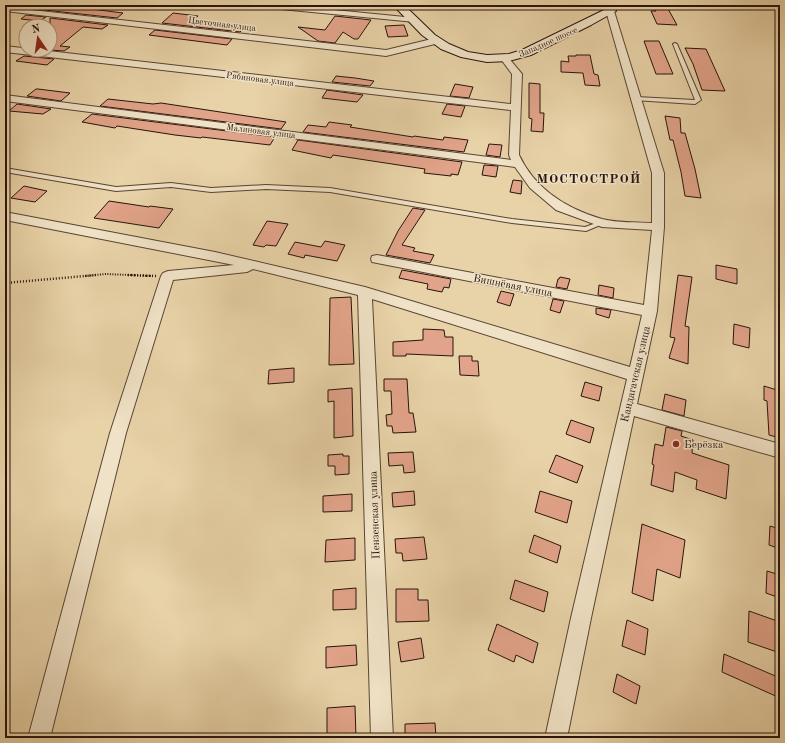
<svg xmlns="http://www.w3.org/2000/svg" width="785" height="743" viewBox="0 0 785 743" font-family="'Old Standard TT',serif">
  <rect width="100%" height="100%" fill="#e8d2a7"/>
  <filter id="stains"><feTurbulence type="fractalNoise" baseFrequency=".005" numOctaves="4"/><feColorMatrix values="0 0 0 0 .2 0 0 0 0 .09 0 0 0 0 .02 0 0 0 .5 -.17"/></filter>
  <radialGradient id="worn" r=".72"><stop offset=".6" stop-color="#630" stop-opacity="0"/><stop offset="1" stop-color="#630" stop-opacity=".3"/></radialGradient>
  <path fill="#e1a389" stroke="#28140c" d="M 41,5 L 66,7 L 68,6 L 123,13 L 117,18 L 35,9 Z
    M 654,7 L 667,7 L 677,25 L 657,24 L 651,11 L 656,11 Z
    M 173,13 L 198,16 L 191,22 L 245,27 L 240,32 L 162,23 Z
    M 26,15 L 46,17 L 40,21 L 21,19 Z
    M 335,16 L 371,20 L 358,39 L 354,39 L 343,32 L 335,43 L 318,41 L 298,27 L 325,30 Z
    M 50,18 L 108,25 L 102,29 L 83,27 L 60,46 L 70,47 L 64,51 L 50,50 Z
    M 404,25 L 408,36 L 388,37 L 385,26 Z
    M 155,30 L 232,39 L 227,45 L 149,35 Z
    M 644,41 L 659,41 L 673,74 L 656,74 Z
    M 685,48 L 706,49 L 725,91 L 702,90 L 693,64 Z
    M 576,55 L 590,55 L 594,74 L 598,75 L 600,86 L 585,85 L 583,73 L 561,72 L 561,61 L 569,62 L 568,56 L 576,56 Z
    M 24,56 L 54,59 L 47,65 L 16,61 Z
    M 336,76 L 355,78 L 374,81 L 370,86 L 332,82 Z
    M 529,83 L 540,84 L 540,113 L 544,113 L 543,132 L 531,131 L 532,119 L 529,118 Z
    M 455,84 L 473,87 L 469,98 L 450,96 Z
    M 36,89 L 38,89 L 70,93 L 61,101 L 27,96 Z
    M 327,90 L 363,95 L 357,102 L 322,98 Z
    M 108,99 L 153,104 L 161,103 L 286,122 L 281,129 L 100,106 Z
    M 17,104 L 51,109 L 43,114 L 9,111 Z
    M 447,104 L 465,106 L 461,117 L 442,114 Z
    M 92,114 L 275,137 L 270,145 L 202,137 L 201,138 L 175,135 L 117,126 L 115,128 L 82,122 Z
    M 665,116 L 680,118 L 681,133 L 685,133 L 695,169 L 701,198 L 685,196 L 681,172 L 673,140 L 670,140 Z
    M 329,122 L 352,125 L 350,127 L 413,137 L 414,136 L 443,140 L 444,137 L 468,140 L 464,152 L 303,132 L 308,125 L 326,127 Z
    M 298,140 L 462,162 L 458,175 L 451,174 L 451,176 L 424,173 L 425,169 L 333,155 L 331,158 L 292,150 Z
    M 489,144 L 502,145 L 500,157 L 486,155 Z
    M 484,165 L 498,166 L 496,177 L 482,175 Z
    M 513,180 L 522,181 L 521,194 L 510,192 Z
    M 24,186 L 47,191 L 35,202 L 11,198 Z
    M 109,201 L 149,207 L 150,206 L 173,209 L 159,228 L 94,218 Z
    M 413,208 L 425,210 L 402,245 L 415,248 L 413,251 L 434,255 L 430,263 L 386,255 L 398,231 Z
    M 267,221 L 288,224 L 276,246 L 266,245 L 264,247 L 253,245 Z
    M 325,241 L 345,245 L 337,261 L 305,255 L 304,258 L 288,254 L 295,242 L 321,247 Z
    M 716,265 L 737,269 L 737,284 L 716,279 Z
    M 402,270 L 451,279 L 449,288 L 444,287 L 442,292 L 427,289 L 428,284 L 399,278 Z
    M 678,275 L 692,277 L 685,326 L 689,327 L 688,364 L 669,358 L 675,338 L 670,337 Z
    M 560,277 L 570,279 L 567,289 L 556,287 L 558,279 L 559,279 Z
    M 599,285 L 614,288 L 613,298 L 598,295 Z
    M 501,291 L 514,294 L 510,306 L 497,302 Z
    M 351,297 L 354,364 L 329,365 L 330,298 Z
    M 553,299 L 564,301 L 560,313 L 550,310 Z
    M 596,308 L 611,310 L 609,318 L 596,314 Z
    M 734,324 L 750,328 L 749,348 L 733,344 Z
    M 423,329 L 444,330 L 445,337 L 453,337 L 453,356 L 406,354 L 406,356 L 393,356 L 393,342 L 423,340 Z
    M 459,356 L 472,356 L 472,361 L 478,361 L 479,376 L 460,375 Z
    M 294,368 L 294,382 L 268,384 L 269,370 Z
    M 384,379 L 407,379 L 409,413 L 413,413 L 416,432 L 393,433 L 392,426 L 387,426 L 386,415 L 392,414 L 391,391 L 384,391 Z
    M 585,382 L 602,387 L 599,401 L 581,396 Z
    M 764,386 L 780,391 L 780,438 L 769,435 L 767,401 L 764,400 Z
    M 352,388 L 353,436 L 334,438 L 334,401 L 328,402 L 328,390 Z
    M 665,394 L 686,400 L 684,416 L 662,410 Z
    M 571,420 L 594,428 L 590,443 L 566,434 Z
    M 666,427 L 682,431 L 681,436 L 693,440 L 692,453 L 729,465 L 726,499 L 696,489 L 697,480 L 675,472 L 673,492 L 651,485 L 654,465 L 652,464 L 655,444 L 663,446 Z
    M 413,452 L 415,472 L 404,473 L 403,465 L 389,466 L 388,453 Z
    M 343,454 L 343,456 L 349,456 L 349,474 L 335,475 L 335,466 L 328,466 L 328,455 Z
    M 556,455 L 583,466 L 577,483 L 549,472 Z
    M 414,491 L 415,505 L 393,507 L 392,493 Z
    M 540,491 L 572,501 L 567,523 L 535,512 Z
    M 352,494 L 352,511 L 323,512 L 323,496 Z
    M 642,524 L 685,540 L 680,578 L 657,569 L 653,601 L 632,593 Z
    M 770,526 L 780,529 L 780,549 L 769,545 Z
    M 534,535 L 561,546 L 557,563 L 529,552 Z
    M 424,537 L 427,559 L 403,561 L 402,553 L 396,553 L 395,539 Z
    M 355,538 L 355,560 L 325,562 L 326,540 Z
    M 767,571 L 780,575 L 780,598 L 766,593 Z
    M 515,580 L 548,592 L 544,612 L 510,599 Z
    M 356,588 L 356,609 L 333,610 L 333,590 Z
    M 396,589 L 418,589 L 418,600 L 428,600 L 429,621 L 396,622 Z
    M 749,611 L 780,622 L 780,653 L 748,642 Z
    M 627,620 L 648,629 L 645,655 L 622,646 Z
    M 497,624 L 538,643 L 533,663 L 516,655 L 514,662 L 488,650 Z
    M 421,638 L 424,658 L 401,662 L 398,642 Z
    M 356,645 L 357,665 L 326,668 L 326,647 Z
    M 724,654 L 780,678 L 780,698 L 722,672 Z
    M 617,674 L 640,686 L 636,704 L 613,692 Z
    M 355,706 L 356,738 L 327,738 L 327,708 Z
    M 435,723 L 436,738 L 405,738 L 405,724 Z"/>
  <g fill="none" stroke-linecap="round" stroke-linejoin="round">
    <g stroke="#584433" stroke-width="2">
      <path id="service" d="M 675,43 L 677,44 L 701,100 L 695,104 L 634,100 L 634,98 L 636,97 L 695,100 L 673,44 Z
        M 5,168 L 116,187 L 171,183 L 211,188 L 266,185 L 330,188 L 512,219 L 585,227 L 602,221 L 605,223 L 586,231 L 512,223 L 330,192 L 266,189 L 211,192 L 171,187 L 116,191 L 5,172 Z"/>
    </g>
    <g stroke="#584433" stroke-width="2">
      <path id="minor" d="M 256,5 L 284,5 L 415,18 L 419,20 L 415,22 L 260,7 Z
        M 5,7 L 386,50 L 436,38 L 440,41 L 439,43 L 386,56 L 5,11 Z
        M 607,9 L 610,9 L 614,11 L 664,173 L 664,227 L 657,311 L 637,404 L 780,444 L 780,458 L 634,416 L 591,618 L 567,738 L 545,738 L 571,618 L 627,379 L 372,299 L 393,738 L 371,738 L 358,295 L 253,269 L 247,272 L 173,280 L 126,433 L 50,738 L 28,738 L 110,433 L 161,276 L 163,273 L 168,271 L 234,265 L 5,220 L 5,212 L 215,252 L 365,287 L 630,367 L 642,315 L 377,263 L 372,262 L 371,259 L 372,256 L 377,255 L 644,305 L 652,230 L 602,227 L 556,210 L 530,188 L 515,167 L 5,101 L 5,95 L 511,160 L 509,155 L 511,110 L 5,52 L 5,46 L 511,104 L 512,74 L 500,58 L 504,55 L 507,56 L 522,74 L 519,155 C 535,189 567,209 602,219 C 618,223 636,222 652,223 L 652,173 L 606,11 Z"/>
    </g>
    <g stroke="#28140c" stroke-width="2">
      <path id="secondary" d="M 393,5 L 404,5 L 435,35 L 449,44 L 468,52 L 487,55 L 509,54 L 522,50 L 604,10 L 603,5 L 613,5 L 616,11 L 591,25 L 531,55 L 509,61 L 487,62 L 461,57 L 441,49 L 422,35 Z"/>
    </g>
    <path stroke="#28140c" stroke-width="2" stroke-dasharray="1 1.5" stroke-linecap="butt" d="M 85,276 L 106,274 L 153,276"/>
    <path stroke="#28140c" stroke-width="2.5" stroke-dasharray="1 2" stroke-linecap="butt" d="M 128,275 L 156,276
      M 5,283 L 96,275"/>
    <use href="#service" fill="#f0e2c6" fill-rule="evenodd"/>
    <use href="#minor" fill="#f0e2c6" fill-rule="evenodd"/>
    <use href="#secondary" fill="#f0e2c6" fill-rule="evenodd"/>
  </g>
  <circle fill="#8f2418" stroke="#f0e2c6" stroke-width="1.5" cx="676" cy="444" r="4"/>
  <g text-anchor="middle" stroke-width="3" stroke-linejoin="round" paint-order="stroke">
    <g font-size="9" fill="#28140c" stroke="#f0e2c6">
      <text transform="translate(222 24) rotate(7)" y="3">Цветочная улица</text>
      <text transform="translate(548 42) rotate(-24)" y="3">Западное шоссе</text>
      <text transform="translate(260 79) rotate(7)" y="3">Рябиновая улица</text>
      <text transform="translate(261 131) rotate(7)" y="3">Малиновая улица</text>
    </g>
    <g font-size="11" fill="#28140c" stroke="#f0e2c6">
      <text transform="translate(513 285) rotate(11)" y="4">Вишнёвая улица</text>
      <text transform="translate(635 374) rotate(-77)" y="4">Кандагачская улица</text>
      <text transform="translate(374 515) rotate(-92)" y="4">Пензенская улица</text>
    </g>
    <g font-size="11" fill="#28140c" stroke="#f0e2c6" text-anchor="start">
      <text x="684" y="448">Берёзка</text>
    </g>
    <g font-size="13" font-weight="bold" letter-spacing="1" fill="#28140c" stroke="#f0e2c6">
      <text x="589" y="183">МОСТОСТРОЙ</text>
    </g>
  </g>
  <rect width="785" height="743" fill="none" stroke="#e8d2a7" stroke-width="20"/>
  <rect x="6" y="6" width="773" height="731" fill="none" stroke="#28140c" stroke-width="2"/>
  <rect x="10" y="10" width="765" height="723" fill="none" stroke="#28140c"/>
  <g transform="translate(38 38) rotate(347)"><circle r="19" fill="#f0e2c6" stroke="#a0907c"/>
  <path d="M0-3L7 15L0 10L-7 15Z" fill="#8f2418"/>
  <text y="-6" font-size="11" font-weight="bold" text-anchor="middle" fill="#28140c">N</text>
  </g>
  <rect width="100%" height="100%" filter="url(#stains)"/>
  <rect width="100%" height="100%" fill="url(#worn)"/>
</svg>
